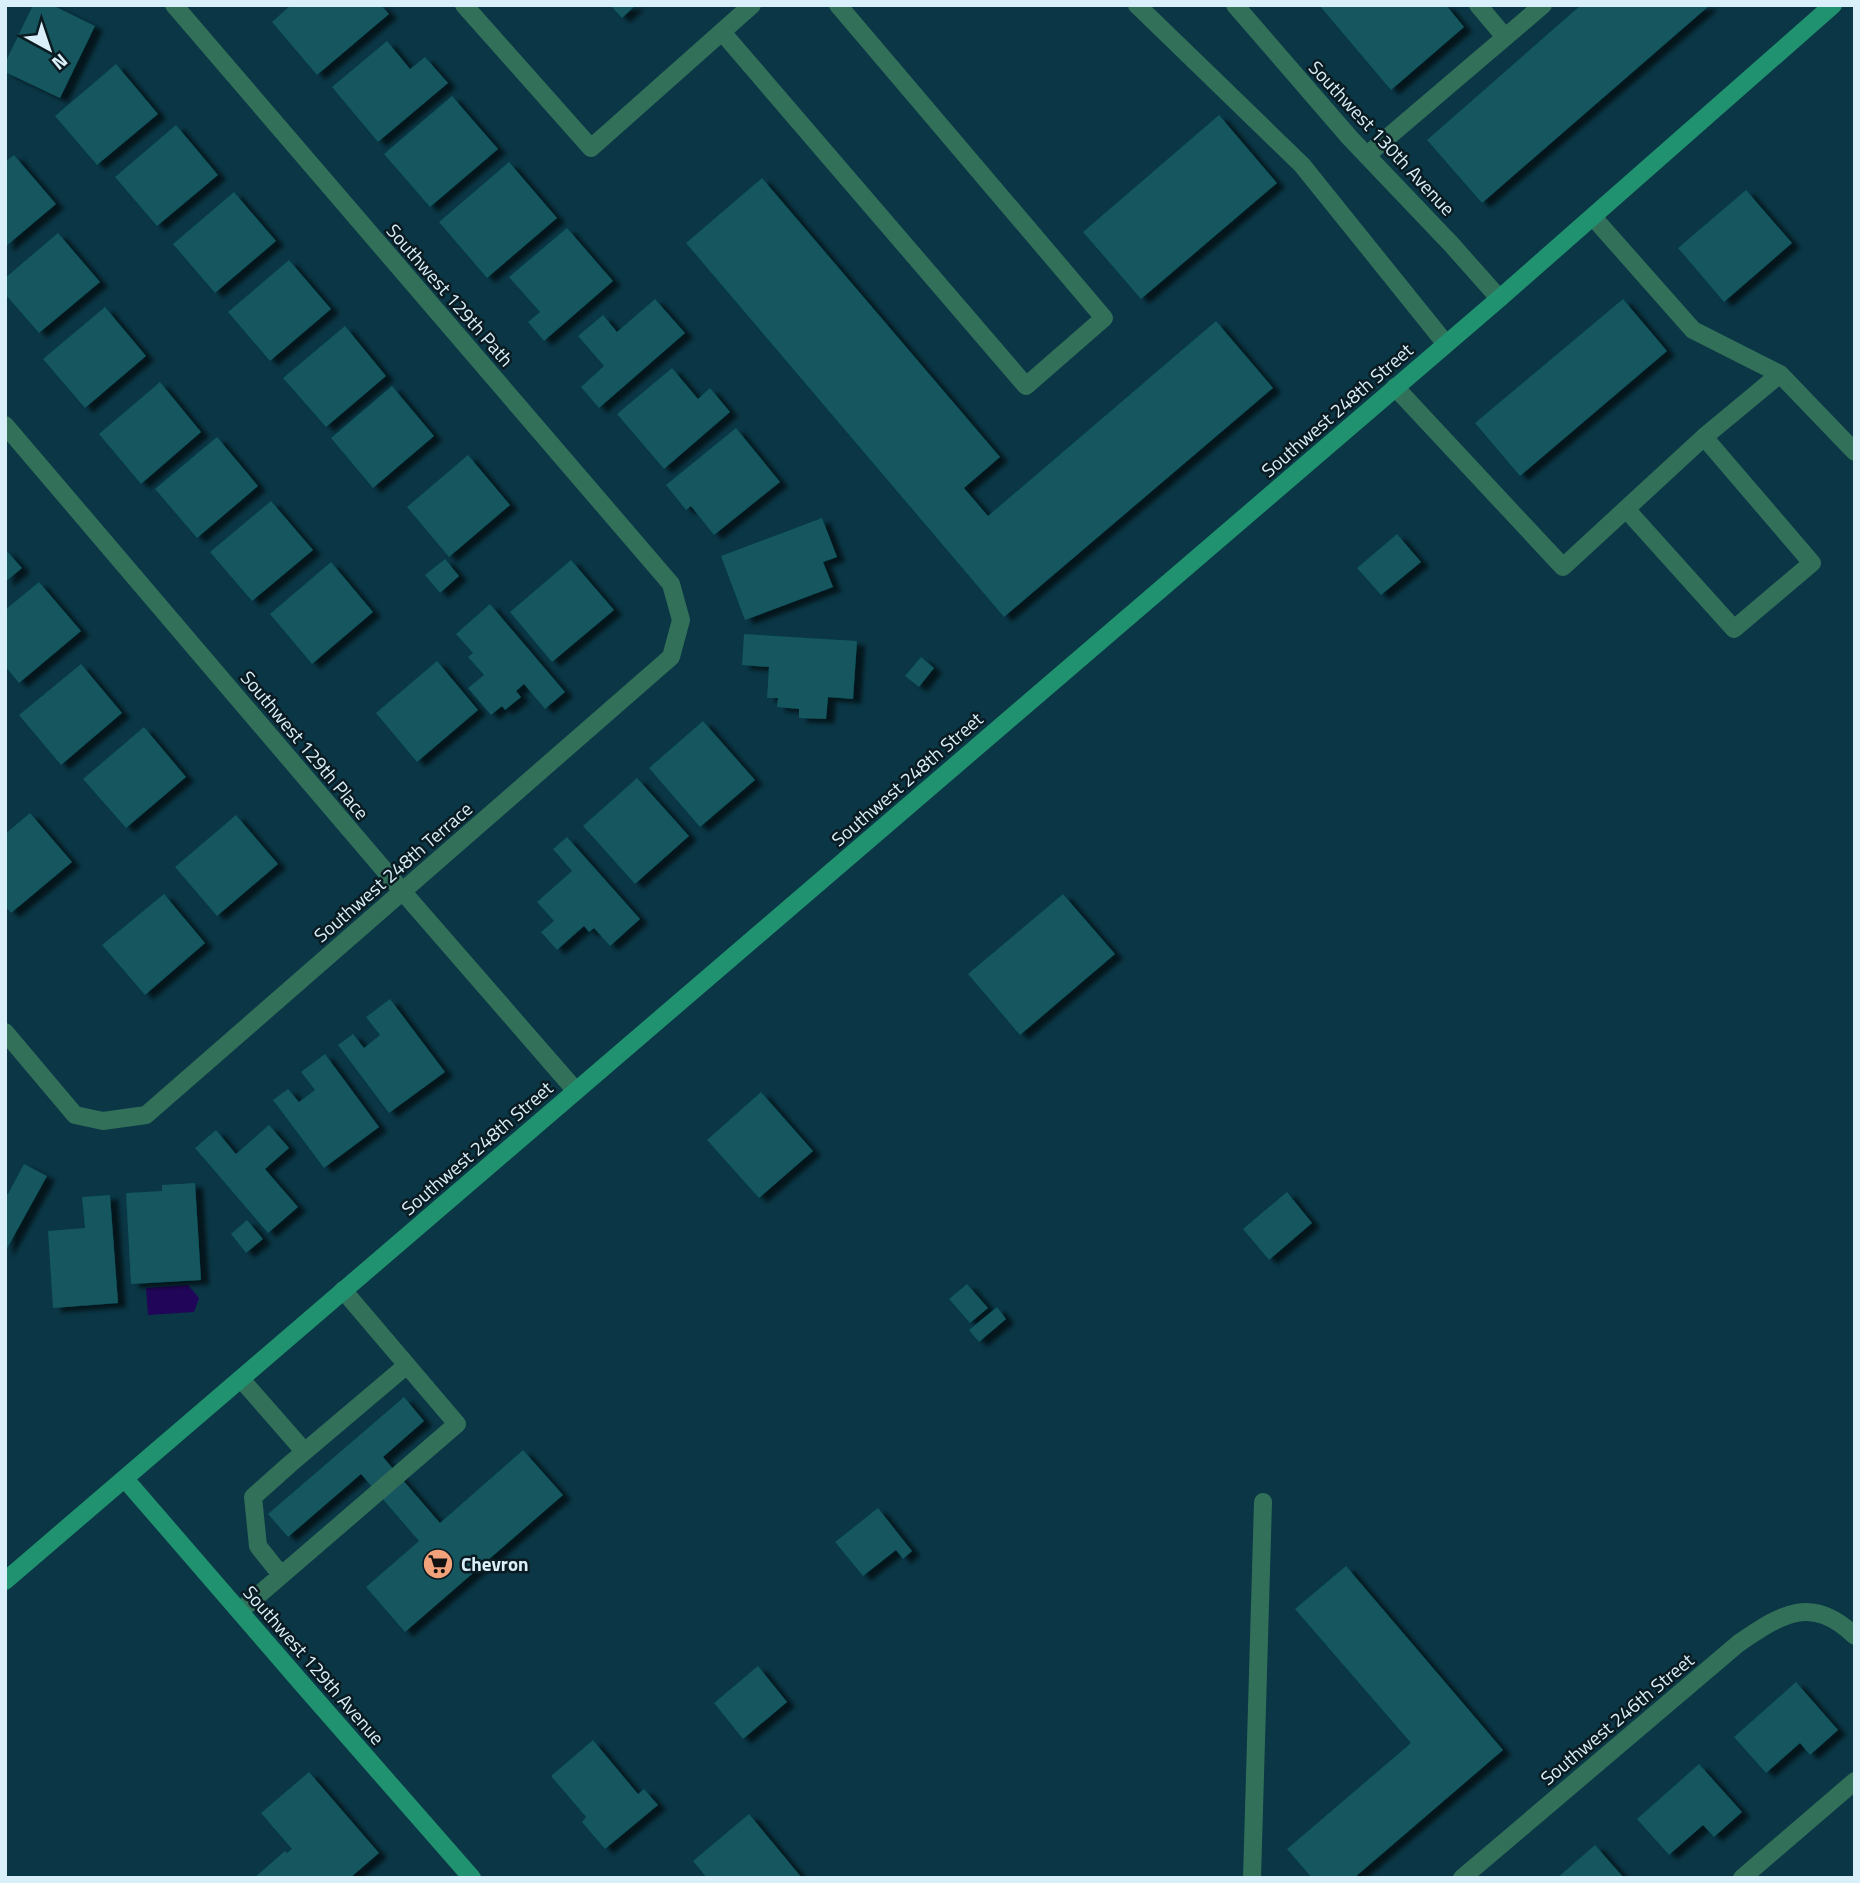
<svg xmlns="http://www.w3.org/2000/svg" width="1860" height="1883" viewBox="0 0 1860 1883" font-family="'Titillium Web',sans-serif">
  <defs>
    <filter id="shadow"><feDropShadow dx="8" dy="4.5" stdDeviation="2" flood-color="#0009"/></filter>
  </defs>
  <rect width="100%" height="100%" fill="#0a3645"/>
  <path fill="#210559" d="M 188,1285 L 199,1298 L 194,1312 L 148,1315 L 146,1288 Z"/>
  <path fill="#12575f" filter="url(#shadow)" d="M 33,5 L 52,5 L 95,26 L 60,98 L 5,72 L 5,63 Z
    M 291,5 L 381,5 L 389,14 L 317,75 L 272,22 Z
    M 610,5 L 636,5 L 622,18 Z
    M 1319,5 L 1446,5 L 1464,27 L 1391,90 Z
    M 1581,5 L 1710,5 L 1482,203 L 1427,140 Z
    M 387,41 L 410,69 L 425,57 L 448,83 L 378,142 L 332,87 Z
    M 116,64 L 158,114 L 97,165 L 55,116 Z
    M 452,96 L 498,149 L 430,207 L 384,154 Z
    M 1219,115 L 1277,183 L 1141,299 L 1083,232 Z
    M 176,125 L 218,175 L 157,226 L 115,177 Z
    M 14,155 L 56,204 L 5,247 L 5,162 Z
    M 509,162 L 557,218 L 487,278 L 439,222 Z
    M 762,178 L 1000,457 L 964,488 L 988,516 L 1216,321 L 1273,388 L 1004,617 L 686,243 Z
    M 1746,190 L 1792,243 L 1724,302 L 1678,248 Z
    M 234,192 L 276,241 L 215,293 L 173,244 Z
    M 567,228 L 613,281 L 544,341 L 528,322 L 540,312 L 509,277 Z
    M 58,233 L 100,282 L 39,333 L 5,294 L 5,278 Z
    M 289,260 L 331,309 L 270,361 L 228,312 Z
    M 655,299 L 685,333 L 599,408 L 581,387 L 604,366 L 578,336 L 603,315 L 617,332 Z
    M 1623,299 L 1667,351 L 1520,476 L 1475,423 Z
    M 105,307 L 146,356 L 85,408 L 43,359 Z
    M 345,326 L 386,376 L 326,427 L 283,378 Z
    M 672,368 L 698,399 L 710,388 L 730,412 L 664,469 L 617,414 Z
    M 160,382 L 201,432 L 141,484 L 99,434 Z
    M 392,386 L 434,436 L 373,488 L 331,438 Z
    M 736,428 L 780,482 L 714,535 L 691,506 L 686,510 L 666,485 Z
    M 217,437 L 258,486 L 197,538 L 155,489 Z
    M 468,455 L 510,505 L 449,557 L 407,507 Z
    M 271,501 L 313,550 L 252,601 L 210,552 Z
    M 822,518 L 837,557 L 823,562 L 833,587 L 745,620 L 721,556 Z
    M 1397,534 L 1421,562 L 1381,595 L 1357,568 Z
    M 5,549 L 22,568 L 5,582 Z
    M 445,559 L 459,576 L 440,593 L 425,575 Z
    M 571,560 L 614,610 L 552,662 L 510,612 Z
    M 331,562 L 373,612 L 312,664 L 270,614 Z
    M 39,582 L 81,631 L 19,683 L 5,666 L 5,610 Z
    M 490,604 L 565,692 L 545,709 L 524,684 L 516,691 L 521,697 L 505,710 L 502,706 L 491,715 L 468,688 L 484,675 L 468,657 L 473,653 L 456,634 Z
    M 744,634 L 857,641 L 853,699 L 828,697 L 826,719 L 799,718 L 799,709 L 777,707 L 778,698 L 767,698 L 769,667 L 742,665 Z
    M 921,657 L 934,668 L 919,687 L 905,676 Z
    M 437,661 L 478,710 L 417,762 L 376,713 Z
    M 81,664 L 122,713 L 61,765 L 19,715 Z
    M 703,721 L 755,780 L 700,827 L 649,768 Z
    M 144,727 L 186,777 L 126,828 L 83,779 Z
    M 637,778 L 689,836 L 635,884 L 583,826 Z
    M 30,813 L 72,862 L 11,913 L 5,906 L 5,834 Z
    M 236,815 L 278,864 L 217,916 L 175,867 Z
    M 567,837 L 640,919 L 610,946 L 594,928 L 589,932 L 584,926 L 557,950 L 541,932 L 554,921 L 537,902 L 572,871 L 553,849 Z
    M 164,894 L 205,943 L 145,995 L 102,945 Z
    M 1063,894 L 1115,954 L 1020,1035 L 968,974 Z
    M 390,999 L 445,1072 L 389,1113 L 338,1045 L 353,1034 L 364,1048 L 380,1035 L 366,1017 Z
    M 325,1054 L 379,1127 L 324,1168 L 273,1100 L 288,1089 L 299,1102 L 315,1090 L 301,1072 Z
    M 761,1092 L 813,1151 L 759,1198 L 707,1140 Z
    M 269,1125 L 289,1148 L 265,1169 L 298,1207 L 268,1233 L 195,1148 L 216,1130 L 236,1154 Z
    M 24,1164 L 47,1176 L 5,1252 L 5,1193 L 8,1194 Z
    M 195,1183 L 201,1280 L 131,1284 L 126,1193 L 162,1191 L 162,1185 Z
    M 1287,1192 L 1312,1223 L 1269,1260 L 1243,1229 Z
    M 110,1195 L 118,1303 L 53,1308 L 48,1231 L 85,1228 L 82,1197 Z
    M 247,1220 L 263,1239 L 246,1253 L 231,1234 Z
    M 967,1284 L 988,1308 L 970,1323 L 949,1299 Z
    M 997,1307 L 1006,1319 L 979,1342 L 969,1330 Z
    M 404,1397 L 424,1421 L 383,1457 L 440,1523 L 523,1450 L 563,1495 L 405,1632 L 366,1587 L 419,1541 L 361,1474 L 288,1537 L 268,1514 Z
    M 878,1508 L 912,1551 L 903,1559 L 896,1550 L 863,1576 L 835,1542 Z
    M 1346,1566 L 1503,1750 L 1354,1878 L 1312,1878 L 1287,1849 L 1411,1743 L 1295,1609 Z
    M 758,1666 L 787,1702 L 743,1739 L 714,1703 Z
    M 1796,1682 L 1838,1730 L 1810,1755 L 1800,1743 L 1766,1773 L 1734,1737 Z
    M 593,1740 L 638,1794 L 644,1789 L 658,1805 L 605,1849 L 582,1822 L 586,1817 L 551,1776 Z
    M 1699,1764 L 1742,1812 L 1714,1837 L 1703,1825 L 1669,1855 L 1637,1819 Z
    M 309,1772 L 379,1853 L 350,1878 L 254,1878 L 285,1851 L 287,1853 L 292,1849 L 261,1813 Z
    M 749,1814 L 802,1878 L 707,1878 L 693,1861 Z
    M 1595,1845 L 1624,1878 L 1557,1878 Z"/>
  <g fill="none" stroke-linecap="round" stroke-linejoin="round">
    <path stroke="#327059" stroke-width="18" d="M 464,5 L 591,148 L 752,5
      M 1137,5 L 1302,165 L 1446,344
      M 1478,5 L 1505,37
      M 722,32 L 1026,386 L 1104,318 L 838,5
      M 1367,155 L 1543,5
      M 1593,217 L 1693,330 L 1780,374 L 1855,452
      M 1395,387 L 1563,567 L 1704,437 L 1780,374
      M 1626,509 L 1734,629 L 1812,563 L 1704,437
      M 241,1379 L 304,1451
      M 281,1575 L 258,1546 L 253,1497 L 290,1464 L 407,1365
      M 240,1611 L 457,1424 L 343,1290"/>
    <path stroke="#327059" stroke-width="18" d="M 1235,5 L 1350,138 L 1451,244 L 1499,298
      M 5,425 L 403,892 L 576,1091
      M 5,1032 L 75,1115 L 103,1121 L 146,1115 L 671,657 L 681,620 L 671,584 L 174,5
      M 1252,1878 L 1263,1502
      M 1462,1878 L 1739,1643 C 1782,1614 1811,1594 1855,1636
      M 1742,1878 L 1855,1781"/>
    <path stroke="#21926f" stroke-width="18" d="M 125,1479 L 304,1686 L 472,1878
      M 5,1581 L 1500,298 L 1833,5"/>
  </g>
  <defs>
    <g id="supermarket-disc" transform="scale(1.575)"><circle r="9.5" fill="#f1a27b" stroke="#0a1b22"/><path d="M-6-5.5h2.5l.6 2H6L4.5 2H-2.5L-4.4-4H-6ZM-1.5 3.2a1.3 1.3 0 1 0 .1 0ZM3 3.2a1.3 1.3 0 1 0 .1 0Z" fill="#111"/></g>
  </defs>
  <g fill-rule="evenodd">
    <use href="#supermarket-disc" x="438" y="1564"/>
  </g>
  <g text-anchor="middle" stroke-width="5" stroke-linejoin="round" paint-order="stroke">
    <g font-size="19" fill="#d9eff9" stroke="#0a1b22">
      <text transform="translate(1382 138) rotate(47)" y="7">Southwest 130th Avenue</text>
      <text transform="translate(450 295) rotate(49)" y="7">Southwest 129th Path</text>
      <text transform="translate(1337 410) rotate(-41)" y="7">Southwest 248th Street</text>
      <text transform="translate(305 745) rotate(50)" y="7">Southwest 129th Place</text>
      <text transform="translate(907 779) rotate(-41)" y="7">Southwest 248th Street</text>
      <text transform="translate(393 872) rotate(-41)" y="7">Southwest 248th Terrace</text>
      <text transform="translate(477 1148) rotate(-41)" y="7">Southwest 248th Street</text>
      <text transform="translate(314 1665) rotate(49)" y="7">Southwest 129th Avenue</text>
      <text transform="translate(1617 1719) rotate(-40)" y="7">Southwest 246th Street</text>
    </g>
    <g font-size="19" font-weight="bold" fill="#d9eff9" stroke="#0a1b22" text-anchor="start">
      <text x="461" y="1571">Chevron</text>
    </g>
  </g>
  <rect width="1860" height="1883" fill="none" stroke="#d9eff9" stroke-width="14"/>
  <g transform="translate(49 49) rotate(140)" stroke="#0a1b22" stroke-width="5" paint-order="stroke">
  <path d="M0-5L12 26L0 18L-12 26Z" fill="#d9eff9"/>
  <text y="-10" font-size="19" font-weight="bold" text-anchor="middle" fill="#d9eff9">N</text>
  </g>
</svg>
